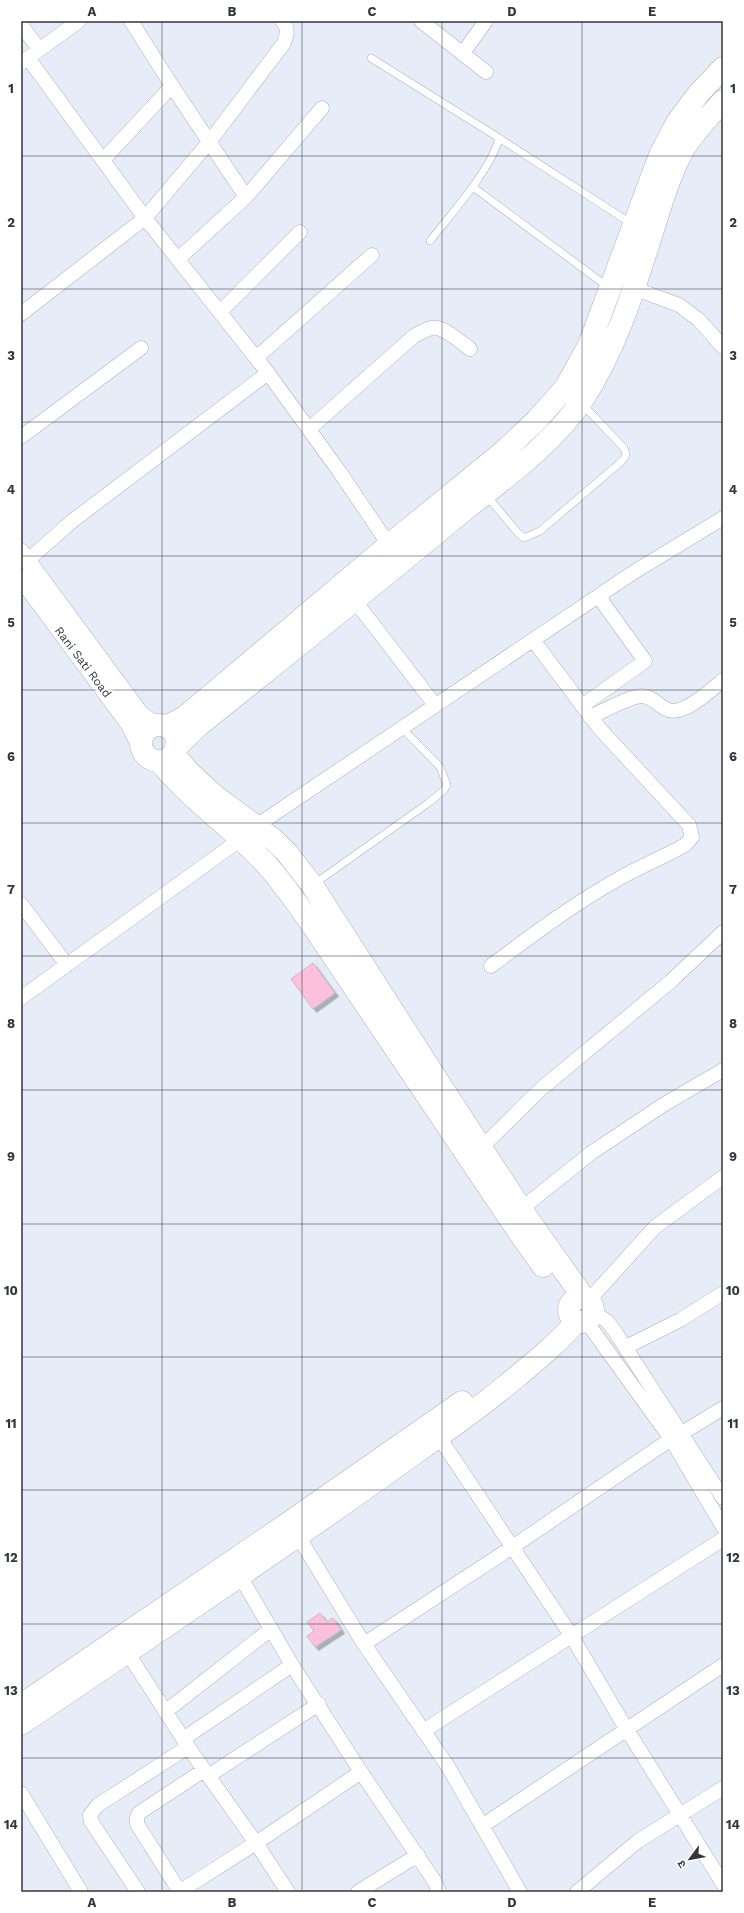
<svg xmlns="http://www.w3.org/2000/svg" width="744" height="1913" viewBox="0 0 744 1913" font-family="'Work Sans','Noto Sans Devanagari',sans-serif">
  <defs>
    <filter id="shadow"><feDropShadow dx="3.5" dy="3.5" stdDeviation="0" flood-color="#0004"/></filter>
  </defs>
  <rect width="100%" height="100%" fill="#e6edf8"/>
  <path fill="#fdc0dc" stroke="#c7babf" filter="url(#shadow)" d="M 313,963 L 335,993 L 313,1009 L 291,979 Z
    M 320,1613 L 327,1622 L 333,1618 L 341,1630 L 315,1647 L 307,1636 L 314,1631 L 307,1622 Z"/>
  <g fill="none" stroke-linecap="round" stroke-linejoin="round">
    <g stroke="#abb2bc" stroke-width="8">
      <path id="service" d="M 371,58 L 499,138 C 491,170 451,214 430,241
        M 499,138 L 632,224
        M 473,187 L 608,287
        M 487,496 L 518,533 L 524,538 L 540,531 L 621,462 C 626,457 627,454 624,448 L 582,404
        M 314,884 L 427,804 L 444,790 L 447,785 L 440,767 L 402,728"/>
    </g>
    <g stroke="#abb2bc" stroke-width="15">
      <path id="minor" d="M 421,21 L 486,72
        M 21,25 L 39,49
        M 463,53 L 486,21
        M 28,58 L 145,218 L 268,373 L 339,471 L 389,545
        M 21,63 L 79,21
        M 172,86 L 246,197
        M 103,160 L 172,86 L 131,21
        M 178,259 L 246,197 L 322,108
        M 633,288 L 679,305 L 699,320 L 723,347
        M 220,312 L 300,232
        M 21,314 L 145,218 L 210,141 L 284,43 C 287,34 289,28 282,21
        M 256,358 L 372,255
        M 309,429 L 414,336 C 420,333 426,329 432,328 C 444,326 460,342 470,349
        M 21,437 L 141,348
        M 27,561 L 71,522 L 268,373
        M 355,601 L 435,705
        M 582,706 L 645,661 L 598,596
        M 590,717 C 604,711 627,697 642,696 C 651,696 658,705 666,709 C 682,718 711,690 723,680
        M 21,904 L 67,965
        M 491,966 C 532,935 575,903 620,878 C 641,866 664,857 685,845 L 692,837 L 689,825 L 600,729 L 533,640
        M 21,998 L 241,839 L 256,826 L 634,572 L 723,518
        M 482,1147 L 542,1088 L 670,982 L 723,932
        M 521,1209 L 591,1153 L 663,1105 L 723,1070
        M 589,1300 L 655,1227 L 723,1177
        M 594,1313 L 607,1321 L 614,1330 L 723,1498
        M 586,1321 L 671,1439 L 723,1527
        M 626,1347 L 680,1320 L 723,1293
        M 682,1433 L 723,1408
        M 439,1437 L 571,1635 L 621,1720 L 723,1884
        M 298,1536 L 364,1644 L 447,1765 L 520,1892
        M 240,1576 L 292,1665 L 361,1772 L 435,1882 L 439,1892
        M 364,1644 L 511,1548 L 671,1439
        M 127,1652 L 193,1754 L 256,1843 L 288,1892
        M 165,1712 L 271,1629
        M 423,1731 L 723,1539
        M 183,1739 L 292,1665
        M 208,1776 L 319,1704
        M 21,1793 L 81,1892
        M 482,1826 L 723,1665
        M 138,1892 L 96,1829 L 91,1821 L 90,1815 L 98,1805 L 188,1747
        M 179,1892 L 256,1843 L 361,1772
        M 180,1892 L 137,1824 L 137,1818 L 139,1813 L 204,1770
        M 358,1892 L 418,1855
        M 577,1892 L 638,1841 L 723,1788"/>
    </g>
    <g stroke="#abb2bc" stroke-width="18">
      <path id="tertiary" d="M 21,552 L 141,715 L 158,726
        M 21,578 L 129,724 L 141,748"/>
    </g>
    <g stroke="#abb2bc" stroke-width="23">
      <path id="primary" d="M141 743a18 18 0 1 1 36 0a18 18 0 1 1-36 0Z
        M 166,727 L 185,717 L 389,545 L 503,452 L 536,421 L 566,387 L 589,345 L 660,155 L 678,121 L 699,93 L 723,68
        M 176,747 L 198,726 C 285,656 372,587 457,516 C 499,482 553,445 583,399 C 616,349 634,289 652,233 C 661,205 669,176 683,150 C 694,132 709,116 723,101
        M 173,754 L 191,774 L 215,796 L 274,840 L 287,853 L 312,885 L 439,1083 L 521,1209 L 583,1297
        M 159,761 C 191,800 233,828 267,865 C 285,885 300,908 315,929 L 520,1234 L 543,1266
        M569 1310a12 12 0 1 1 24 0a12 12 0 1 1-24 0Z
        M 21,1705 L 284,1526 L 462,1402
        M 21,1724 C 142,1642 264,1561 383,1476 C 425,1446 468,1417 508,1384 C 532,1364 556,1345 577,1321"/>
    </g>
    <use href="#service" stroke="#fff" stroke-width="7"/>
    <use href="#minor" stroke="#fff" stroke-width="14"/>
    <use href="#tertiary" stroke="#fff" stroke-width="17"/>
    <use href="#primary" stroke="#fff" stroke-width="22"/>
  </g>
  <path fill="none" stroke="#33363a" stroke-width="1" stroke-opacity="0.55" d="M 162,21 L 162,1892M 302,21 L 302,1892M 442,21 L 442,1892M 582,21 L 582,1892M 21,156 L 723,156M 21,289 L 723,289M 21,422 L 723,422M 21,556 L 723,556M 21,690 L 723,690M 21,823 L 723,823M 21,956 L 723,956M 21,1090 L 723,1090M 21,1224 L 723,1224M 21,1357 L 723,1357M 21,1490 L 723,1490M 21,1624 L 723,1624M 21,1758 L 723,1758"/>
  <g text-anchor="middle" stroke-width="4" stroke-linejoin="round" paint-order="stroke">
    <g font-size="12" fill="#33363a" stroke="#fff">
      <text transform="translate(83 662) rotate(53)" y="4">Rani Sati Road</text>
    </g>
  </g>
  <rect width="744" height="1913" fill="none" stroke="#ffffff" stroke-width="44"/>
  <g transform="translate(690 1859) rotate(238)" stroke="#ffffff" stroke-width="3" paint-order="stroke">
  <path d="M0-3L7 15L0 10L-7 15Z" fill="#33363a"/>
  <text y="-6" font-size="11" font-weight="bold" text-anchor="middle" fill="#33363a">उ</text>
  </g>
  <rect x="22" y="22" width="700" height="1869" fill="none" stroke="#33363a" stroke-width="1.5"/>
  <g font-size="13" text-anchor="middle" font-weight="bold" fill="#33363a">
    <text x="92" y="16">A</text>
    <text x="232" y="16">B</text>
    <text x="372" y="16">C</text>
    <text x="512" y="16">D</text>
    <text x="652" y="16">E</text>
    <text x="11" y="93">1</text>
    <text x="733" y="93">1</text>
    <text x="11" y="227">2</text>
    <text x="733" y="227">2</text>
    <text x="11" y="360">3</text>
    <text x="733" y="360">3</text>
    <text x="11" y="494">4</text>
    <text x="733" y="494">4</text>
    <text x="11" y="627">5</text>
    <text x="733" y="627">5</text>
    <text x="11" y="761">6</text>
    <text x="733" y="761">6</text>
    <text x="11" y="894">7</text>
    <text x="733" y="894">7</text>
    <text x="11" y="1028">8</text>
    <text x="733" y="1028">8</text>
    <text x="11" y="1161">9</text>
    <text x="733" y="1161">9</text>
    <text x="11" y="1295">10</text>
    <text x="733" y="1295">10</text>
    <text x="11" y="1428">11</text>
    <text x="733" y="1428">11</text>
    <text x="11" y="1562">12</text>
    <text x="733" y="1562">12</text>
    <text x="11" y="1695">13</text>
    <text x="733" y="1695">13</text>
    <text x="11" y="1829">14</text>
    <text x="733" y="1829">14</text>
    <text x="92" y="1907">A</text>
    <text x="232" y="1907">B</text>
    <text x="372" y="1907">C</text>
    <text x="512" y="1907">D</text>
    <text x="652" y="1907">E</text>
  </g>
</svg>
